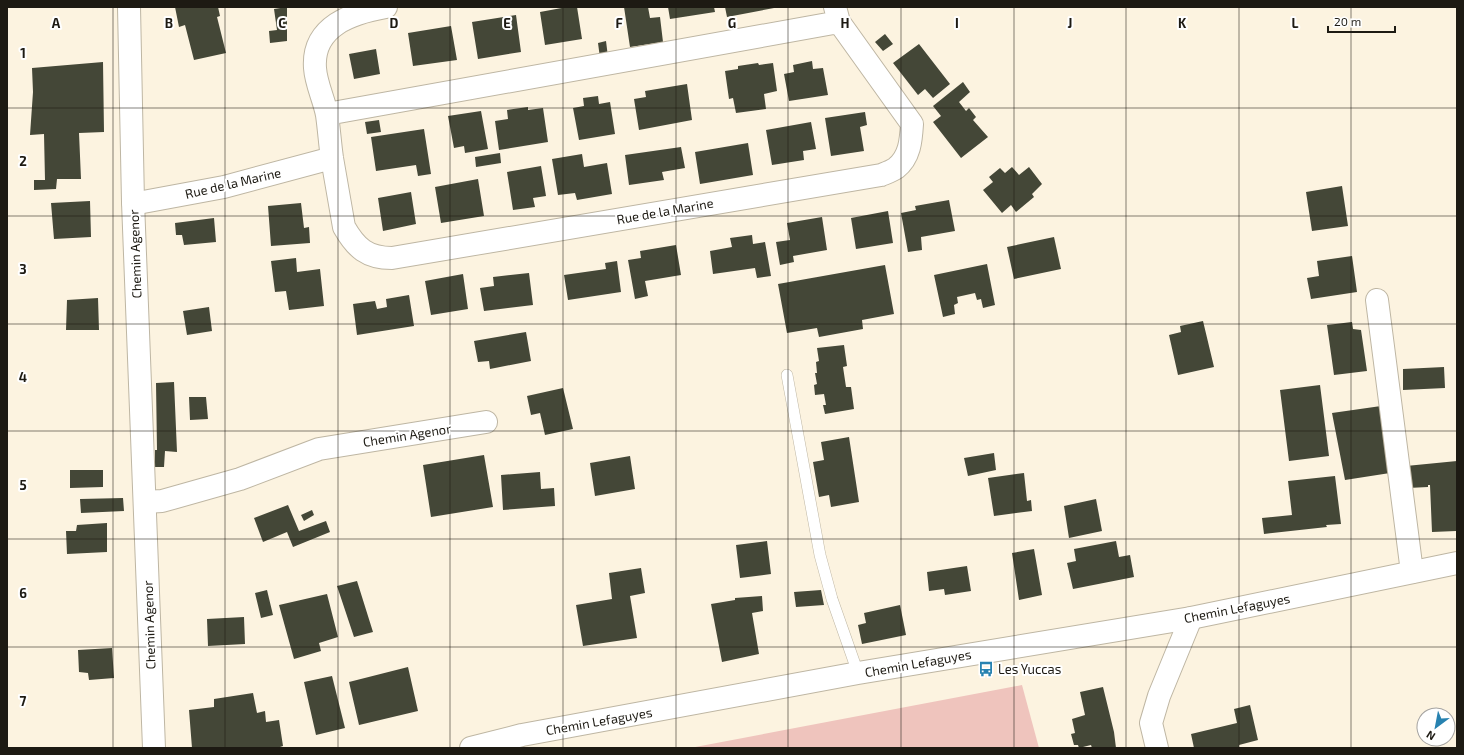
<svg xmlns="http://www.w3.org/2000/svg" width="1464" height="755" viewBox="0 0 1464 755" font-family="'Exo 2',sans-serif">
  <rect width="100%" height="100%" fill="#fcf3e0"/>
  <path fill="#efc4bd" d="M 1022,685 L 1039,748 L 690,748 Z"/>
  <path fill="#444737" d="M 175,7 L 218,7 L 220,16 L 217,17 L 226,53 L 194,60 L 185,25 L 179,27 Z
    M 287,7 L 287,41 L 270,43 L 269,31 L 277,30 L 274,9 Z
    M 567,7 L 577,7 L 582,39 L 545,45 L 540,12 Z
    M 624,7 L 648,7 L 650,18 L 660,17 L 663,42 L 630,47 Z
    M 668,7 L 714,7 L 715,12 L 670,19 Z
    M 725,7 L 774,7 L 774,8 L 727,17 Z
    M 516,15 L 521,52 L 478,59 L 472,22 Z
    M 451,26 L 457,60 L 413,66 L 408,33 Z
    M 885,34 L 893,44 L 883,51 L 875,42 Z
    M 606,41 L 608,57 L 600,58 L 598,43 Z
    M 919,44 L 950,84 L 933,98 L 925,89 L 918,95 L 893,63 Z
    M 376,49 L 380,74 L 354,79 L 349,54 Z
    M 812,61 L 813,69 L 823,68 L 828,95 L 789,101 L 784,74 L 794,72 L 793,65 Z
    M 103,62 L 104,132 L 79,133 L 81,179 L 57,179 L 56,189 L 34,190 L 34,180 L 45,180 L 44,134 L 30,135 L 33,92 L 32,68 Z
    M 758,63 L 759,65 L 773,63 L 777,91 L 764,94 L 766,109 L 736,113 L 733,98 L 729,99 L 725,71 L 738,69 L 738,66 Z
    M 963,82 L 970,92 L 959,102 L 966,111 L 969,108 L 976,117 L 973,120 L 988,137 L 961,158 L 933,122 L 941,116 L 933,106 Z
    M 687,84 L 692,120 L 639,130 L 634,99 L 646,97 L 645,91 Z
    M 598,96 L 599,104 L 610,102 L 615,134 L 579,140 L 573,108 L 584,106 L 583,98 Z
    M 528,107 L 528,110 L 543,108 L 548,142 L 499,150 L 495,121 L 508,119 L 507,110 Z
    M 481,111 L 488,149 L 465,153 L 464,146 L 454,148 L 448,116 Z
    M 865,112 L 867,125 L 860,127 L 864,151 L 831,156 L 825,118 Z
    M 379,120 L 381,132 L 367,134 L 365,122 Z
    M 811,122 L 816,149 L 803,151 L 804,160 L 772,165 L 766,130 Z
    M 424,129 L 431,174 L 418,176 L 416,165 L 376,171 L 371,137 Z
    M 748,143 L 753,175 L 700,184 L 695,152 Z
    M 681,147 L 685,168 L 662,172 L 664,180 L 629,185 L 625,155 Z
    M 500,153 L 501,163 L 476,167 L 475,157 Z
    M 582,154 L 584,167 L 607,163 L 612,194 L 577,200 L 575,193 L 558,195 L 552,159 Z
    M 541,166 L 546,196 L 533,198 L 535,207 L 513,210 L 507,172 Z
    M 1012,167 L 1019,175 L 1029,167 L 1042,184 L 1032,194 L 1034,197 L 1016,212 L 1011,205 L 1002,213 L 983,190 L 993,182 L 989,177 L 1000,168 L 1005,173 Z
    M 478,179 L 484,216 L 441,223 L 435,187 Z
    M 1342,186 L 1348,226 L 1312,231 L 1306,192 Z
    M 411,192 L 416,224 L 383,231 L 378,198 Z
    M 949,200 L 955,231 L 921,237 L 922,250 L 908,252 L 901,213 L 916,210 L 915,206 Z
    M 90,201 L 91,237 L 54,239 L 51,203 Z
    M 301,203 L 304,228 L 309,227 L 310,243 L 271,246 L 268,206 Z
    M 888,211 L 893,243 L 856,249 L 851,218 Z
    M 822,217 L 827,250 L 793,256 L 794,262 L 780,265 L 776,242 L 790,240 L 787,223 Z
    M 214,218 L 216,242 L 184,245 L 182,235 L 176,235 L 175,223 Z
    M 752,235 L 753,244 L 765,242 L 771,276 L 757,278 L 755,268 L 713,274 L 710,251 L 732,247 L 730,238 Z
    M 1054,237 L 1061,269 L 1014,279 L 1007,247 Z
    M 676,245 L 681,275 L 645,281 L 648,296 L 635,299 L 628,260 L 641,258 L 640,251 Z
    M 1352,256 L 1357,292 L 1311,299 L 1307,278 L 1319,276 L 1317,261 Z
    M 296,258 L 297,272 L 320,269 L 324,306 L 289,310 L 286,291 L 275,292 L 271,261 Z
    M 617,261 L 621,292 L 568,300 L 564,275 L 606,269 L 605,263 Z
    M 987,264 L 995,305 L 983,308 L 981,299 L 977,300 L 975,293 L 957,297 L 958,303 L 954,305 L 955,314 L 943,317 L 934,275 Z
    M 885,265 L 894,314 L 862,320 L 863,329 L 819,337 L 817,328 L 787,333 L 778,284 Z
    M 529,273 L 533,305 L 484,311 L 480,288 L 494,286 L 493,277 Z
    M 463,274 L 468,309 L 431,315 L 425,281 Z
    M 409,295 L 414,326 L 357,335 L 353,304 L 375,301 L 377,309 L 387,307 L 386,299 Z
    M 98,298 L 99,330 L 66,330 L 67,300 Z
    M 209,307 L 212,331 L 187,335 L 183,311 Z
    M 1203,321 L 1214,367 L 1178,375 L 1169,335 L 1181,332 L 1180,326 Z
    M 1352,322 L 1353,329 L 1361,330 L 1367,371 L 1334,375 L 1327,325 Z
    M 526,332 L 531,361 L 490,369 L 489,361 L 478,362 L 474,341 Z
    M 844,345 L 847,366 L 843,367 L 846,387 L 851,387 L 854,409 L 825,414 L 823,405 L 826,405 L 824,394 L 815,395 L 814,385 L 817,384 L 815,373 L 817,373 L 816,362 L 819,361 L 817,348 Z
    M 1444,367 L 1445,388 L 1403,390 L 1403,369 Z
    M 174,382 L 177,452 L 165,451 L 164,467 L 155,467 L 155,450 L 157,450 L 156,383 Z
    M 1320,385 L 1329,456 L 1289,461 L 1280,390 Z
    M 563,388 L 573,429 L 545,435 L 540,413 L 531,415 L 527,396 Z
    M 189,397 L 206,397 L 208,419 L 190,420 Z
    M 1381,406 L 1390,473 L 1345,480 L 1332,413 Z
    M 849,437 L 859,502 L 831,507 L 829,495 L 819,497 L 813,462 L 824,460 L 821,442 Z
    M 994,453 L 996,470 L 968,476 L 964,458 Z
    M 484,455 L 493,507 L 431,517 L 423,465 Z
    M 630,456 L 635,489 L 595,496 L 590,463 Z
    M 1457,461 L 1457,517 L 1456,531 L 1432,532 L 1430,485 L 1428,485 L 1428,487 L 1408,488 L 1406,466 Z
    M 70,470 L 103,470 L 103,487 L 70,488 Z
    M 540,472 L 541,489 L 554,488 L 555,506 L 503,510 L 501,475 Z
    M 1024,473 L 1027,501 L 1031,500 L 1032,511 L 994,516 L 988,478 Z
    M 1335,476 L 1341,524 L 1326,525 L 1327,527 L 1264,534 L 1262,518 L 1292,515 L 1288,481 Z
    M 123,498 L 124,511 L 81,513 L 80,499 Z
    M 1096,499 L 1102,531 L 1069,538 L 1064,506 Z
    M 288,505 L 299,531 L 326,521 L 330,532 L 293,547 L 287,532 L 263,542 L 254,518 Z
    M 312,510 L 314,515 L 304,521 L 301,515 Z
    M 107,523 L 107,552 L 67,554 L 66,531 L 76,531 L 77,525 Z
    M 767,541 L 771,574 L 740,578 L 736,545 Z
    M 1116,541 L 1119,557 L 1130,555 L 1134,577 L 1073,589 L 1067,563 L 1076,561 L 1074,549 Z
    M 1034,549 L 1042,595 L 1019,600 L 1012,553 Z
    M 967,566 L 971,591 L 945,595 L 944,589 L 929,591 L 927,572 Z
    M 641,568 L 645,593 L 630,596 L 637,638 L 583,646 L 576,605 L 612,599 L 609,573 Z
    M 357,581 L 373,632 L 354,637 L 337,586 Z
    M 267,590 L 273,615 L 261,618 L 255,593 Z
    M 821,590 L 824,605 L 796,607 L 794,592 Z
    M 327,594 L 338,637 L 319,643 L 321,651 L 294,659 L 279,605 Z
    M 762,596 L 763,611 L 752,613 L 759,654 L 722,662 L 711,604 L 735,600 L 735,598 Z
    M 900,605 L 906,635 L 862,644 L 858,625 L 866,623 L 864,613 Z
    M 244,617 L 245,644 L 208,646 L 207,619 Z
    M 112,648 L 114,678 L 89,680 L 88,673 L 79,672 L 78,650 Z
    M 408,667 L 418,711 L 359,725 L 349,682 Z
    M 332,676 L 345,728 L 316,735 L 304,682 Z
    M 1103,687 L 1114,732 L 1116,748 L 1092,748 L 1091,745 L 1079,748 L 1078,745 L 1074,745 L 1071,734 L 1075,733 L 1072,719 L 1085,715 L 1080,692 Z
    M 253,693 L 257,713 L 265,711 L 266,722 L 279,720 L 283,746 L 277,748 L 192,748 L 189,710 L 214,707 L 214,699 Z
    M 1250,705 L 1258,740 L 1239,745 L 1239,748 L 1194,748 L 1191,734 L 1237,723 L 1234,709 Z"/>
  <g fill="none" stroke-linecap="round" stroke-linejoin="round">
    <g stroke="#beb6a3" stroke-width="12">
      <path id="lane" d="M 787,375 L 820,555 L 832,599 L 858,673"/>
    </g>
    <g stroke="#beb6a3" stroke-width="24">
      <path id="street" d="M 386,7 C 352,13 312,26 315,68 C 316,84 324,99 327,115 C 329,129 330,144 332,158 C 336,181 340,204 344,227 C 356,248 367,258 392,258 L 881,175 C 886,173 892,171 896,168 C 910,157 911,140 912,124 L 839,22 L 835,7
        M 327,114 L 839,22
        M 133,202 L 143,202 L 224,187 L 332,158
        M 1377,300 L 1412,572
        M 145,502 L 162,501 L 240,479 L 319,449 L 486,422
        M 1157,748 L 1151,723 L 1159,696 L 1191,618"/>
    </g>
    <g stroke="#beb6a3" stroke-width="24">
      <path id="secondary" d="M 129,7 L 133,202 L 154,748
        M 471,748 L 522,735 L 858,673 L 1191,618 L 1457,563"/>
    </g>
    <use href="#lane" stroke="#fff" stroke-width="11"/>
    <use href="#street" stroke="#fff" stroke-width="22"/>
    <use href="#secondary" stroke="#fff" stroke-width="22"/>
  </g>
  <path fill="none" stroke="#1d1a13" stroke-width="1" stroke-opacity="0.55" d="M 113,7 L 113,748M 225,7 L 225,748M 338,7 L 338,748M 450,7 L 450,748M 563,7 L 563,748M 676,7 L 676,748M 788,7 L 788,748M 901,7 L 901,748M 1014,7 L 1014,748M 1126,7 L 1126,748M 1239,7 L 1239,748M 1351,7 L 1351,748M 7,108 L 1457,108M 7,216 L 1457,216M 7,324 L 1457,324M 7,431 L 1457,431M 7,539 L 1457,539M 7,647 L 1457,647"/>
  <defs>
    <g id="bus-bare" transform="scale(1.2)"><path d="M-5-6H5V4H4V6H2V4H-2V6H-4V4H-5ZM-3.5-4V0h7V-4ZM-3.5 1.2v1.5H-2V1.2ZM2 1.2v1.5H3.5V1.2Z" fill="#2782b0" stroke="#fff" stroke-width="2.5" paint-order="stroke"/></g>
  </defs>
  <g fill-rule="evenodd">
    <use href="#bus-bare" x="986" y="669"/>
  </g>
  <g text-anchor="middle" stroke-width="4" stroke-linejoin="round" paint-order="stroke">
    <g font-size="13" fill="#1d1a13" stroke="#fff">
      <text transform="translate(233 183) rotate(-13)" y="5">Rue de la Marine</text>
      <text transform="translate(665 211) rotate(-10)" y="5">Rue de la Marine</text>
      <text transform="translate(135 254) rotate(-92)" y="5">Chemin Agenor</text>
      <text transform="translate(407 435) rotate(-9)" y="5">Chemin Agenor</text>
      <text transform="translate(1237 608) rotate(-11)" y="5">Chemin Lefaguyes</text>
      <text transform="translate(149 625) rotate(-92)" y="5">Chemin Agenor</text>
      <text transform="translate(918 663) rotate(-10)" y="5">Chemin Lefaguyes</text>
      <text transform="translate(599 721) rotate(-10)" y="5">Chemin Lefaguyes</text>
    </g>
    <g font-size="13" fill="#1d1a13" stroke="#fff" text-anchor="start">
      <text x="998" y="674">Les Yuccas</text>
    </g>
  </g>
  <g font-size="13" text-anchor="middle" font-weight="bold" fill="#1d1a13" stroke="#fff" stroke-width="4" stroke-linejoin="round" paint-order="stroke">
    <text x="56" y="28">A</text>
    <text x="169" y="28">B</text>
    <text x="282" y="28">C</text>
    <text x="394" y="28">D</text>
    <text x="507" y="28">E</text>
    <text x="619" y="28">F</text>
    <text x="732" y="28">G</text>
    <text x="845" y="28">H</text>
    <text x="957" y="28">I</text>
    <text x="1070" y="28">J</text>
    <text x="1182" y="28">K</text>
    <text x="1295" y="28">L</text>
    <text x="23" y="58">1</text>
    <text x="23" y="166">2</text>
    <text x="23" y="274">3</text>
    <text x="23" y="382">4</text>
    <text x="23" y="490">5</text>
    <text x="23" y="598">6</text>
    <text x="23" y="706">7</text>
  </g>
  <rect width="1464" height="755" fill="none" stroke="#1d1a13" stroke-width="16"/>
  <g transform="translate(1436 727) rotate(212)"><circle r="19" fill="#ffffff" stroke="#a5a3a1"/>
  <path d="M0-3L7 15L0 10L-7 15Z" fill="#2782b0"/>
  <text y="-6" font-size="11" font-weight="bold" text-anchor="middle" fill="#1d1a13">N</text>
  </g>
  <path d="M1328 26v6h67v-6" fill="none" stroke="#1d1a13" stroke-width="2"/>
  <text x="1334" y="26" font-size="12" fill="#1d1a13" stroke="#ffffff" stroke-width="3" paint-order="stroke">20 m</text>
</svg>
